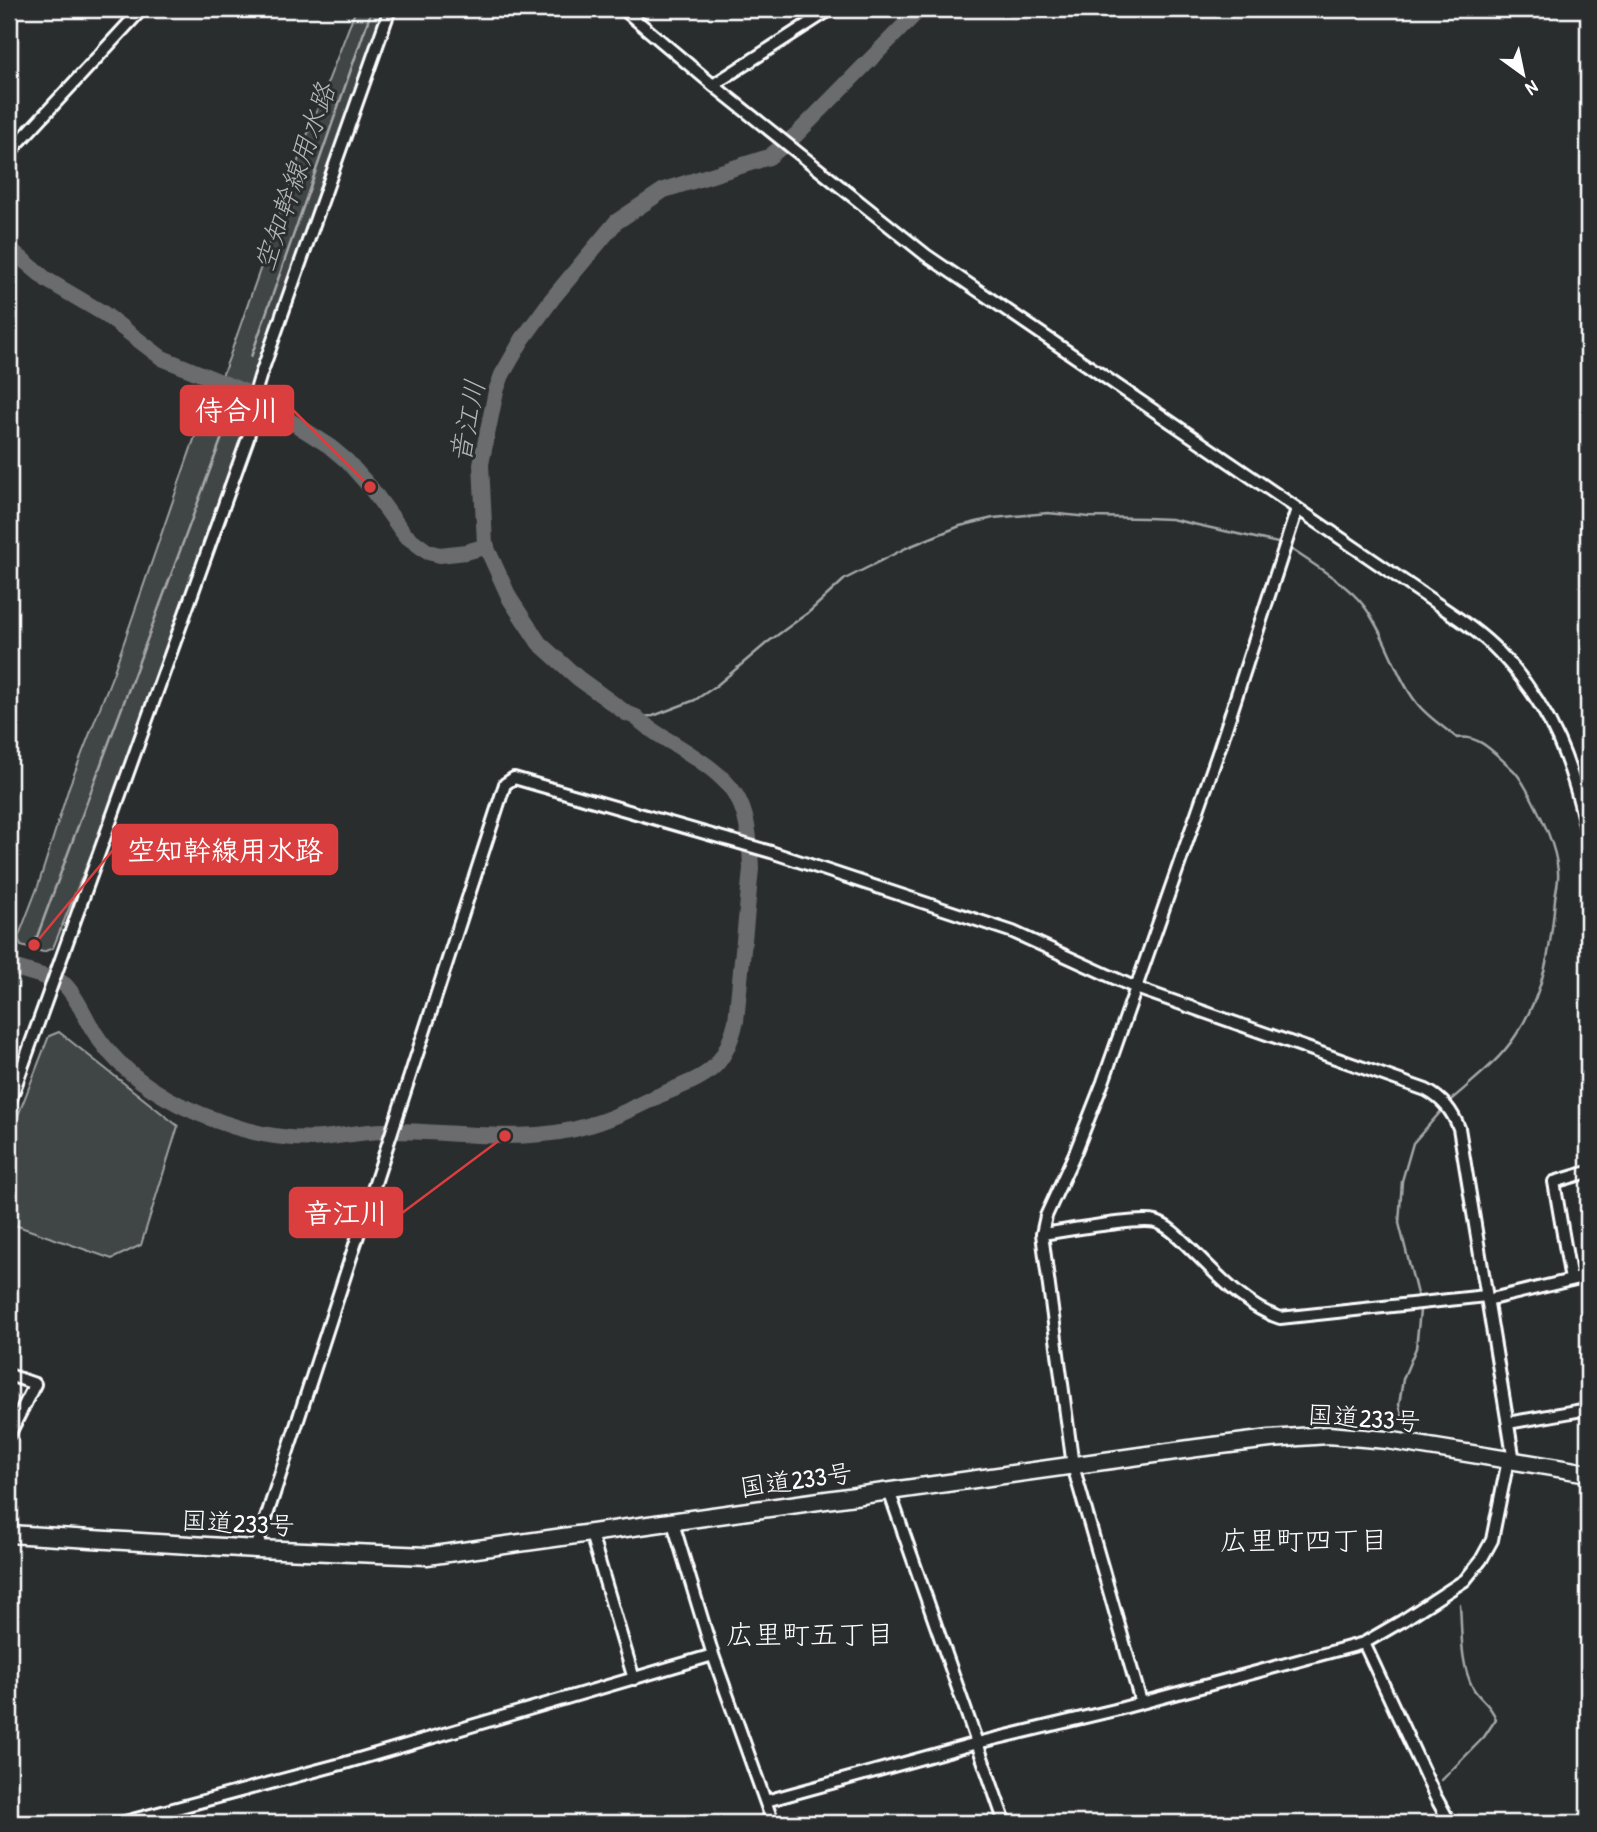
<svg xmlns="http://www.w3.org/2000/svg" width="1597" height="1832" viewBox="0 0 1597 1832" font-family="'Patrick Hand','Klee One',sans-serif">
  <rect width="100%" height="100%" fill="#2a2d2e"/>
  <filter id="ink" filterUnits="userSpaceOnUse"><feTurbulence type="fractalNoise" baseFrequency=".0143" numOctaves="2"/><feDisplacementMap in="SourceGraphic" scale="14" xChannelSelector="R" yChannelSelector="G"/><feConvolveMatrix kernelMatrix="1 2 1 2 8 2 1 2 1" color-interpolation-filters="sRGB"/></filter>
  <g filter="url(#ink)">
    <path fill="#414445" stroke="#a0a2a2" stroke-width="2" d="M 356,9 L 390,9 L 260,377 L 252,418 L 164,676 L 53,948 L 43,952 L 21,946 L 18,938 L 38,886 L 69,787 L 113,674 L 207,402 L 218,386 L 229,358 L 305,141 Z
      M 59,1032 L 178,1126 L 141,1245 L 112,1259 L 9,1223 L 9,1139 L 49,1036 Z"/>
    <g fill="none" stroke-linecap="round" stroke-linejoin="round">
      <path stroke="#a6a7a7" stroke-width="2.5" d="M 251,357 L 372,9
        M 1291,549 C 1314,565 1347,584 1364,606 C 1386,635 1394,673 1416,702 C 1426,716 1444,727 1457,738 C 1479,734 1494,753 1510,767 C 1520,775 1525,787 1531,797 C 1543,820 1556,846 1558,872 C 1559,881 1556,890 1555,899 C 1551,947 1544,994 1516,1035 C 1500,1060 1474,1080 1452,1099
        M 636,717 L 653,716 L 695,700 L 716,686 L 768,642 L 809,612 L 845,579 L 906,548 L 960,526 L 993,518 L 1048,513 L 1089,517 L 1146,518 L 1171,519 L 1278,543
        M 34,945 L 231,413
        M 9,1015 L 14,1002
        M 1418,1298 L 1399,1223 L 1402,1181 L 1413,1143 L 1443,1109
        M 1406,1427 L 1399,1405 L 1403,1379 L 1416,1348 L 1420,1311
        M 1442,1780 L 1484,1737 L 1496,1719 C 1490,1703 1480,1700 1473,1688 C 1460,1664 1462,1631 1460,1605"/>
      <path stroke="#6a6c6d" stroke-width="16" d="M 9,248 L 47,280 L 103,313 L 162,358 L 245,392 L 328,445 L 347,461 L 370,487 L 405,535 L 428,552 L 440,555 L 466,552 L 487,546
        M 9,966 L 59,981 L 65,985 C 77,997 84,1015 93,1030 C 113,1063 145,1087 180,1105 C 224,1126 272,1142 322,1138 C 343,1136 364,1131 385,1131 C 453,1130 524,1146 590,1125 C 614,1118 636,1107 658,1096 C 704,1076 723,1074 736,1021 L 751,869 C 749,796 735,782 676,745 C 662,737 647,728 636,717 L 626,713 L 578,678 L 539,643 L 510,599 L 485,544 L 481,464 L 496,391 L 502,375 L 522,340 L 552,299 L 616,222 L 664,190 L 769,157 L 796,135 L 920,9"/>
      <g stroke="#fff" stroke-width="16">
        <path id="minor" d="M 623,9 L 713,85 L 926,255 L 1430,599 C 1453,615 1479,631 1499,652 C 1552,707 1574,767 1588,840
          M 713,85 L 831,9
          M 9,153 L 142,9
          M 9,1104 L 248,438 L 252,418 L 251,407 L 260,377 L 390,9
          M 1042,1234 C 1065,1231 1138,1217 1156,1222 C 1169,1226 1181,1239 1190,1248 C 1217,1274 1244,1306 1280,1318 L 1486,1296
          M 1571,1280 L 1554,1182 L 1588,1172
          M 1487,1300 L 1588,1276
          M 9,1375 L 35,1384 L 9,1435
          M 1508,1423 L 1588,1409
          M 889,1491 L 1005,1823
          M 673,1523 L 713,1655 L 773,1823
          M 591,1534 L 634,1679
          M 256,1549 L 505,784 L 514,778 L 771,852 L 1013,932 L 1136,988 L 1426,1090 C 1443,1099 1452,1111 1459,1128 L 1514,1461
          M 1364,1643 L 1435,1796 L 1450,1823
          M 1141,1702 L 1073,1466 L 1042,1234 L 1046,1216 L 1075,1153 L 1103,1082 L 1218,753 L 1297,509
          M 766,1801 L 977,1743 L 1115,1710 L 1364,1643 L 1402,1621 L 1465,1580 L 1481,1560 L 1492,1540 L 1508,1460
          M 121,1823 L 345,1763 L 713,1655"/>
      </g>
      <g stroke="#fff" stroke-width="21">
        <path id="highway" d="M 9,1534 L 256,1549 L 427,1556 L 1197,1448 L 1270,1439 L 1328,1435 L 1387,1440 L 1588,1473"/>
      </g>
      <use href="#minor" stroke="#2a2d2e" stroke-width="10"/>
      <use href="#highway" stroke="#2a2d2e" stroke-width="16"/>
    </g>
  </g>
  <g text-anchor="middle" stroke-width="6" stroke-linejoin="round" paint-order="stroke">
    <g font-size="26" fill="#fff" stroke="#2a2d2e">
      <text transform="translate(1364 1418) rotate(4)" y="9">国道233号</text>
      <text transform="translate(796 1480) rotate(-8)" y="9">国道233号</text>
      <text transform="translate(238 1523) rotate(3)" y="9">国道233号</text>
    </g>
    <g font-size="28" font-style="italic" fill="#b4b6b6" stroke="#2a2d2e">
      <text transform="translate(294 177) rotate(-71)" y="10">空知幹線用水路</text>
      <text transform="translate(467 421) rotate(-79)" y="10">音江川</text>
    </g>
    <g font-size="28" fill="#fff" stroke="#2a2d2e">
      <text x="1304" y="1550">広里町四丁目</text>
      <text x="810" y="1644">広里町五丁目</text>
    </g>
  </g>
  <path fill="none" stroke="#da3e3e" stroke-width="2.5" d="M370 487L293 410M34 945L113 850M505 1136L402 1213"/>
  <g fill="#da3e3e" stroke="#2a2d2e" stroke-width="2.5">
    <circle cx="370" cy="487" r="7"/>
    <circle cx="34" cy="945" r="7"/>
    <circle cx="505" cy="1136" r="7"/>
  </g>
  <g fill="#da3e3e" stroke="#da3e3e" stroke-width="2.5">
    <rect x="181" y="386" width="112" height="49" rx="7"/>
    <rect x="113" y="825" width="224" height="49" rx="7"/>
    <rect x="290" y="1188" width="112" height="49" rx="7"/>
  </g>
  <g font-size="28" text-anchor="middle" font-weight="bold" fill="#fff">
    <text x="237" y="420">侍合川</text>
    <text x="225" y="860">空知幹線用水路</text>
    <text x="346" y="1223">音江川</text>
  </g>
  <rect width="1597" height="1832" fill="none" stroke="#2a2d2e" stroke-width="35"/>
  <rect x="18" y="18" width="1562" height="1797" fill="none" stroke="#fff" stroke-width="2.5" filter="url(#ink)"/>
  <g transform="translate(1523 74) rotate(147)" stroke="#2a2d2e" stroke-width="5" paint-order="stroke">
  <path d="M0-5L12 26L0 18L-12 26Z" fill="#ffffff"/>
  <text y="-10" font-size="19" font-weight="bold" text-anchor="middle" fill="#ffffff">N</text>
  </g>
</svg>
